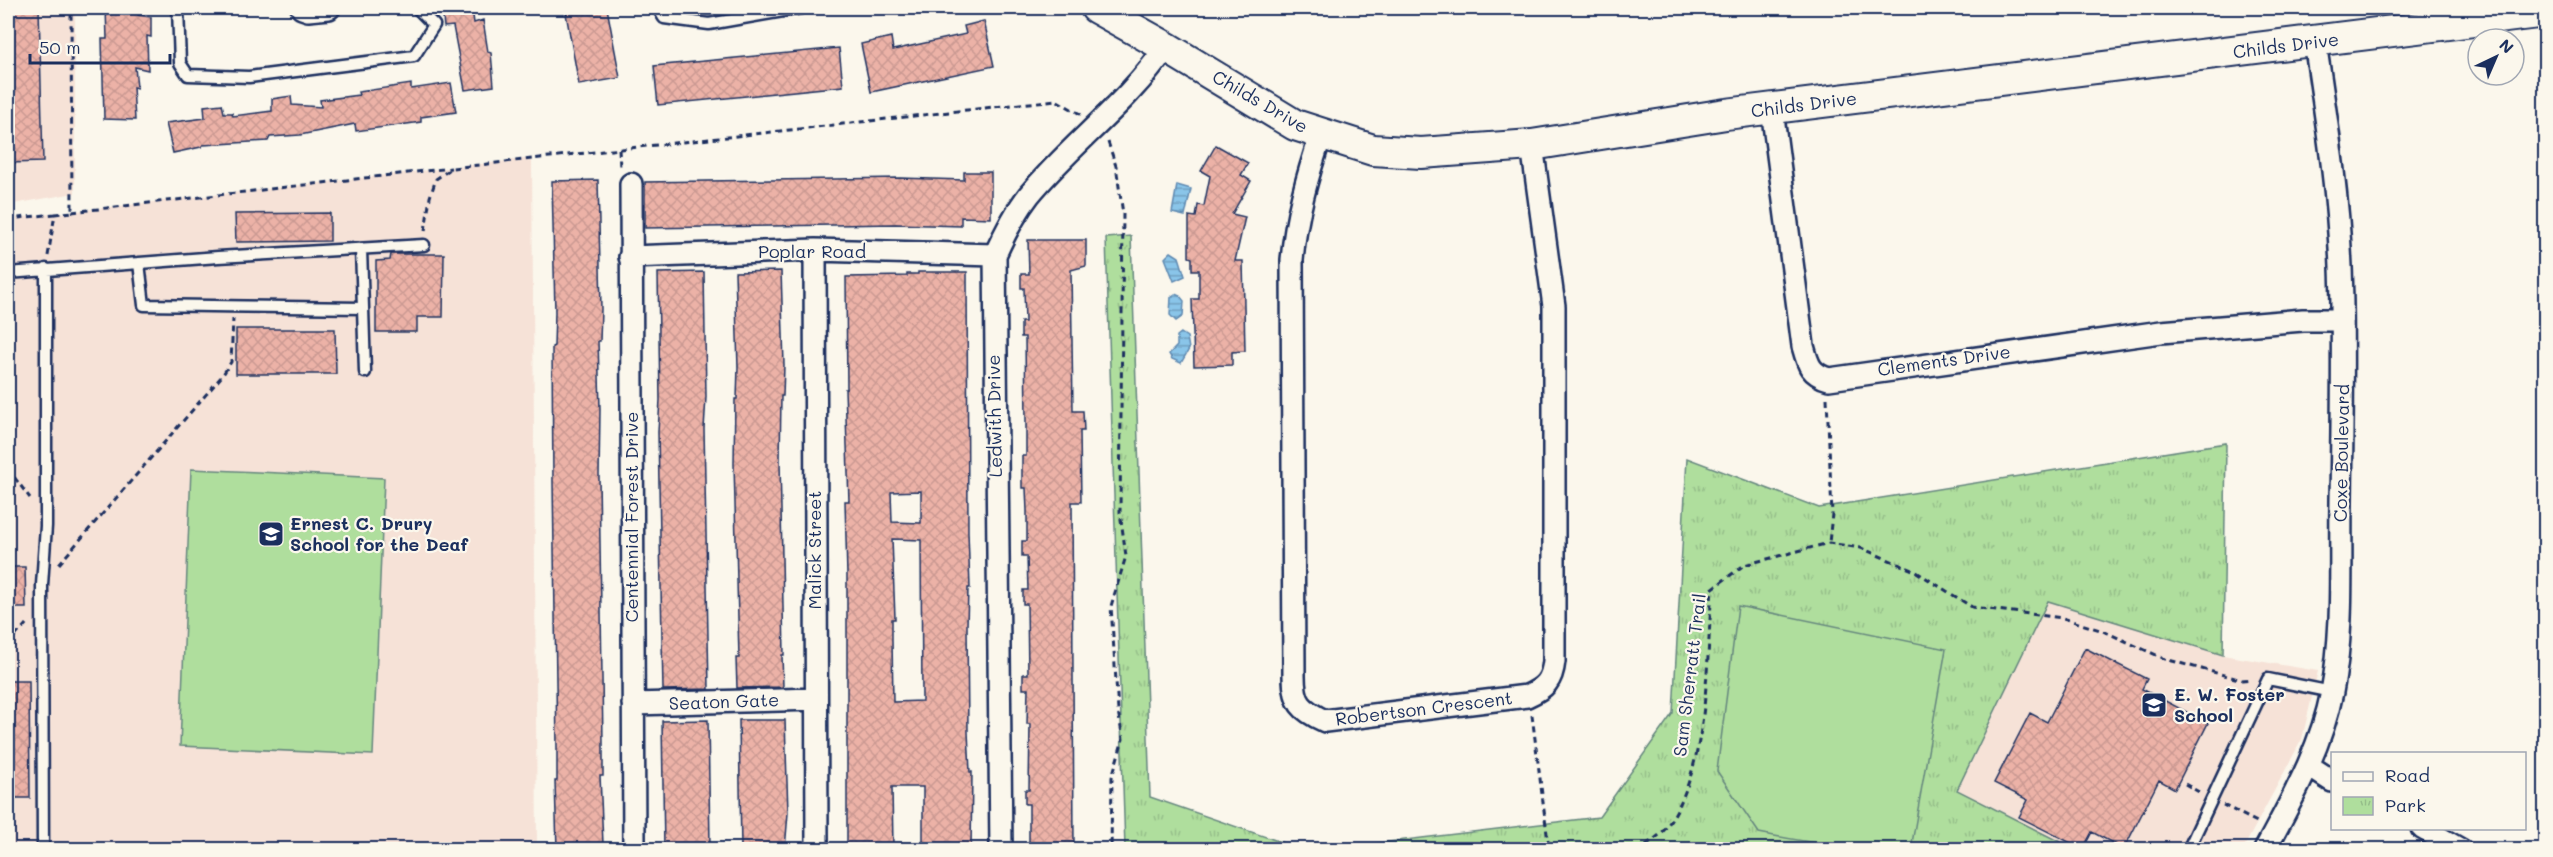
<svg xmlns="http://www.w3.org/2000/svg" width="2553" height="857" viewBox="0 0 2553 857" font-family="Mali,sans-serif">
  <defs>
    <pattern id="park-tufts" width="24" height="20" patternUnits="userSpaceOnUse" patternTransform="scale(1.5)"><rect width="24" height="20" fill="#afde9d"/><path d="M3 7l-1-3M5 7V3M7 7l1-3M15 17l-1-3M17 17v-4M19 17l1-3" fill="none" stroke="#96bf8a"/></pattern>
    <pattern id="water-rules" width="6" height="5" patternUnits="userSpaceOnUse" patternTransform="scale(1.5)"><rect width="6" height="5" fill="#8ac5e9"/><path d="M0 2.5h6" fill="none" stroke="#70a0c0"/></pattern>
    <pattern id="building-cross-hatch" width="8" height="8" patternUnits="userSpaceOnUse" patternTransform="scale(1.5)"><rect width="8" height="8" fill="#ecb2a7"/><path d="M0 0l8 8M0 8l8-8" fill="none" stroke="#ca9992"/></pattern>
  </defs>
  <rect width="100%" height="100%" fill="#fbf7ec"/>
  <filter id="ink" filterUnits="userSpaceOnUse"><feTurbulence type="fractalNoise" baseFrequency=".0167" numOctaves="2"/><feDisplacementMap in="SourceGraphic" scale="12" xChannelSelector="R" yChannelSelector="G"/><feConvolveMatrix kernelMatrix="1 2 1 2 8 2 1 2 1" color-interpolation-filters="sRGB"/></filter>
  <g filter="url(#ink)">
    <path fill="#f6e2d7" d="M 8,8 L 75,8 L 75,193 L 8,205 Z
      M 532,158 L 537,849 L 8,849 L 8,219 Z
      M 2048,601 L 2223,655 L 2318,671 L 2302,739 L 2243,849 L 2074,849 L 1956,791 Z"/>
    <path fill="url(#park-tufts)" stroke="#65867e" stroke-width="1.5" d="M 1131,236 L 1150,797 L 1301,849 L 1125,849 L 1106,238 Z
      M 2226,443 L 2223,655 L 2048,601 L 1957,790 L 2074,849 L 1321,850 L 1599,817 L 1673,713 L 1687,458 L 1819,508 Z"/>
    <path fill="#afde9d" stroke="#65867e" stroke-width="1.5" d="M 191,469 L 384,478 L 373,755 L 180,746 Z
      M 1738,606 L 1946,649 L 1911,849 C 1855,850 1814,844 1759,833 L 1717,771 Z"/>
    <path fill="url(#water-rules)" stroke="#5e89b1" stroke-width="1.5" d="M 1177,185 L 1191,189 L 1185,216 L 1172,213 Z
      M 1171,252 L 1179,257 L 1185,276 L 1174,281 L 1165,258 Z
      M 1175,294 L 1180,296 L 1184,301 L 1183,316 L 1176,321 L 1170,315 L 1171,297 Z
      M 1181,333 L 1187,337 L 1189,349 L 1181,363 L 1172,359 L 1169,354 L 1177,346 L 1177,336 Z"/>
    <path fill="url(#building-cross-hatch)" stroke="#1b2f5e" stroke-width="1.5" fill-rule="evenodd" d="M 8,8 L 39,8 L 43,162 L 8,163 Z
      M 106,8 L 138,8 L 138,15 L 151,17 L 151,37 L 147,36 L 148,70 L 135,67 L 137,88 L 133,87 L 135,120 L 104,119 L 102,39 L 107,39 Z
      M 442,8 L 472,8 L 474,23 L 483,20 L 488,52 L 491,53 L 494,86 L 465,90 L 453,26 L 444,27 Z
      M 565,8 L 607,8 L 620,78 L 579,85 Z
      M 984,21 L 994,66 L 871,92 L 861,44 L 891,37 L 893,50 L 966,34 L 964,26 Z
      M 839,48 L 843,86 L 658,105 L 654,66 Z
      M 451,83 L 456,112 L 421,117 L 421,122 L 356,131 L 355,124 L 300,135 L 270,137 L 268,141 L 203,145 L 201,147 L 173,153 L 166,123 L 205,118 L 204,106 L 222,104 L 224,113 L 232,113 L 233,116 L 272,111 L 272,99 L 291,96 L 292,105 L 321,107 L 320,100 L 359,95 L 358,92 L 411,84 L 411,89 Z
      M 1216,145 L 1248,163 L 1241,175 L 1251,181 L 1232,214 L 1245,217 L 1235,261 L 1243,261 L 1245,351 L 1232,352 L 1232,365 L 1194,366 L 1192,299 L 1199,299 L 1199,270 L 1192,270 L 1192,258 L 1189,257 L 1189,216 L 1196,217 L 1198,205 L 1204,206 L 1210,176 L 1201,171 Z
      M 964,172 L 991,172 L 991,218 L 961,217 L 961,226 L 896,224 L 645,228 L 645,182 L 900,178 L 964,180 Z
      M 598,180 L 601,309 L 600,341 L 598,341 L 600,409 L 599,477 L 603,743 L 603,776 L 600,776 L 603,844 L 602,849 L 557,849 L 555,781 L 557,781 L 557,747 L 553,482 L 552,347 L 554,346 L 555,312 L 552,181 Z
      M 330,213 L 330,241 L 236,242 L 235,214 Z
      M 1028,240 L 1086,240 L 1086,266 L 1071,270 L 1073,411 L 1083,411 L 1084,431 L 1080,431 L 1081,502 L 1072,502 L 1074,849 L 1029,849 L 1029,804 L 1025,804 L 1025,790 L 1029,790 L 1030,724 L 1027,724 L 1028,689 L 1023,689 L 1023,674 L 1028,674 L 1027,604 L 1023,604 L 1023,590 L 1028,590 L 1027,556 L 1022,556 L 1022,541 L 1027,541 L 1027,511 L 1026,488 L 1022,488 L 1022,456 L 1026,456 L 1026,422 L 1025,337 L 1021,337 L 1021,322 L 1025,322 L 1024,288 L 1021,288 L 1021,274 L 1029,274 Z
      M 391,254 L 444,254 L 443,317 L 417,317 L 417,332 L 376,332 L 376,261 L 390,260 Z
      M 781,271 L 784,365 L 783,396 L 781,396 L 780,461 L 784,655 L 782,655 L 783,687 L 737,688 L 736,658 L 739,658 L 734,464 L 735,399 L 737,399 L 738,367 L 735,272 Z
      M 704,272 L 706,397 L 704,429 L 709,689 L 663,690 L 658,432 L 660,400 L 658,273 Z
      M 918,272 L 967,272 L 968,532 L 970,588 L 968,588 L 967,626 L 968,732 L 970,772 L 972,772 L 971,849 L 923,849 L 923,787 L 892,787 L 893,849 L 847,849 L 847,575 L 845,501 L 849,501 L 845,389 L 847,389 L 846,277 L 907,276 L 907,274 L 918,274 ZM 921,491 L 921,523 L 892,522 L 891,492 ZM 892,539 L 921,540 L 922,701 L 893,702 L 892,640 L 892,619 L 895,619 Z
      M 236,329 L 335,329 L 336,374 L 236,374 Z
      M 8,567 L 25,567 L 26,608 L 8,608 Z
      M 2085,648 L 2147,679 L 2142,689 L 2208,723 L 2175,789 L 2159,780 L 2124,849 L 2092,832 L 2083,849 L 2019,817 L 2028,800 L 1994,783 L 2030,713 L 2047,722 Z
      M 8,681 L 29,681 L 30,798 L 8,798 Z
      M 708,720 L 710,846 L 708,849 L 664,849 L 662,721 Z
      M 739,720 L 785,720 L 788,813 L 785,849 L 741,849 Z"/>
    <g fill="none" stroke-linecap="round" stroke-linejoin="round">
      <g stroke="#1b2f5e" stroke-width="15">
        <path id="lane" d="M 178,8 L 180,63 L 188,75 L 249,77 L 414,56 L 434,25 L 417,8
          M 658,8 L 664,18 L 709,24 L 801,8
          M 139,263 L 144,305 L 363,308 L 361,249
          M 8,273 L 218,257 L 424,245
          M 363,308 L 365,372
          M 43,850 L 42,585 L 46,526 L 46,269
          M 2188,850 L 2268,679 L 2332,692"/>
      </g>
      <g stroke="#1b2f5e" stroke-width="26">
        <path id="street" d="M 302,8 L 308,10 L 329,8
          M 1772,109 L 1803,346 C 1808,364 1810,374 1829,379 L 2161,332 L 2303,320 L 2342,320
          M 1321,135 C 1307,177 1296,216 1292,260 L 1294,676 C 1294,703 1301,710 1325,721 L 1527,696 C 1545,688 1552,681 1554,661 L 1554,306 L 1532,145
          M 631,184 L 634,850
          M 815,250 L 817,850
          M 630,257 L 815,250 L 995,255
          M 633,704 L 815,699
          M 2309,766 L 2332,781
          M 2422,828 L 2461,850
          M 1001,850 L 995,255 C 1004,235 1015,213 1029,195 C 1072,143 1128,103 1166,47
          M 2265,850 C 2292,799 2321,749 2332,692 C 2344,631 2340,565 2341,502 C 2342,424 2344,345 2341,267 C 2338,192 2326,117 2315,42"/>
      </g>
      <g stroke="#1b2f5e" stroke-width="34">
        <path id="secondary" d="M 1096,8 L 1166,47 L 1295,125 L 1373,150 L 1421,153 L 1532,145 L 1726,114 L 2546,12"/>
      </g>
      <path stroke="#1b2f5e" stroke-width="3" stroke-dasharray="6 4.5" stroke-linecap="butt" d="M 1108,142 L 1116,166 L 1123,214 L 1120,512 L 1126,556 L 1111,606 L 1118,711 L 1123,739 L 1112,777 L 1111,850
        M 619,149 L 620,168
        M 72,212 L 451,168
        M 8,219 L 55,214
        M 425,231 L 430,197 L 436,179 L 452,168 L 1056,100 L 1082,115
        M 48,256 L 55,214 L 72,212 L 71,8
        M 1827,398 L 1832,514 L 1829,543
        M 8,469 L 30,498
        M 59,564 L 222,376 L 231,362 L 233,319
        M 8,644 L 27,623
        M 1532,715 L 1549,850
        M 2185,784 L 2199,792
        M 2223,805 L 2257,822
        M 1511,850 L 1548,845 L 1640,849 C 1648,843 1659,837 1665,829 C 1710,768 1706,663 1712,589 L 1744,565 L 1829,543 L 1861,548 L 1915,571 L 1972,607 L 2063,618 L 2103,631 L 2165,659 L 2242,680 L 2251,679"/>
      <use href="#lane" stroke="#fbf7ec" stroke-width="10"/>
      <use href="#street" stroke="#fbf7ec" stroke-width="21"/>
      <use href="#secondary" stroke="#fbf7ec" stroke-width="30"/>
    </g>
  </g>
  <defs>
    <g id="school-square" transform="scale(1.35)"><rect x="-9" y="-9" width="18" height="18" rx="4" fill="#1b2f5e" stroke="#fbf7ec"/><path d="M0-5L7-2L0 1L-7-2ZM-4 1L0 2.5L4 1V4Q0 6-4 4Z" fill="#fff"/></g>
  </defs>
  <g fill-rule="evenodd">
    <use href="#school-square" x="271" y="534"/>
    <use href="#school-square" x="2154" y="705"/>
  </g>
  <g text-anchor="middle" stroke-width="4.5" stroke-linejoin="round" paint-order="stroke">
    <g font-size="18" fill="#1b2f5e" stroke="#fbf7ec">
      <text transform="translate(2286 46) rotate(-7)" y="6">Childs Drive</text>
      <text transform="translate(1260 102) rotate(30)" y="6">Childs Drive</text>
      <text transform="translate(1804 105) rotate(-7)" y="6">Childs Drive</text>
      <text x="812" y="258">Poplar Road</text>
      <text transform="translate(1944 361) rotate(-8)" y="6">Clements Drive</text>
      <text transform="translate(995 416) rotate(-91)" y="6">Ledwith Drive</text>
      <text transform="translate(2342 453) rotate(-89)" y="6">Coxe Boulevard</text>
      <text transform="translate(632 517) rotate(-90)" y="6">Centennial Forest Drive</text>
      <text transform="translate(815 550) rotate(-90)" y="6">Malick Street</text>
      <text transform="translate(1690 675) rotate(-83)" y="6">Sam Sherratt Trail</text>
      <text transform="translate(724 702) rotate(-2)" y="6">Seaton Gate</text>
      <text transform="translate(1424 709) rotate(-7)" y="6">Robertson Crescent</text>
    </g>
    <g font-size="18" font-weight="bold" fill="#1b2f5e" stroke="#fbf7ec" text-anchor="start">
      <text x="290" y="530">Ernest C. Drury<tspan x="290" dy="21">School for the Deaf</tspan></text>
      <text x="2174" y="701">E. W. Foster<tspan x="2174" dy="21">School</tspan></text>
    </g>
  </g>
  <rect width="2553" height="857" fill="none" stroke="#fbf7ec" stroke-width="30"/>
  <rect x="15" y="15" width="2523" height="827" fill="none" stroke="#1b2f5e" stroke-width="2" filter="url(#ink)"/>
  <rect x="2331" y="752" width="195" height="78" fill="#fbf7ec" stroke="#a1a7b3" stroke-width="1.5"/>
  <rect x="2343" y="772" width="30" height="9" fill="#fbf7ec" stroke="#a1a7b3" stroke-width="1.5"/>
  <text x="2385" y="782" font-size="18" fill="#1b2f5e">Road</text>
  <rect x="2343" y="797" width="30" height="18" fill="url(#park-tufts)" stroke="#a1a7b3" stroke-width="1.5"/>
  <text x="2385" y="812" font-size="18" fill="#1b2f5e">Park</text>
  <g transform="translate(2496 57) rotate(44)"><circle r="28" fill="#fbf7ec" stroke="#a1a7b3" stroke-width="1.5"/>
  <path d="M0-4.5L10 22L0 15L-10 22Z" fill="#1b2f5e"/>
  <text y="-9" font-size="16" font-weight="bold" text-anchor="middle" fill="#1b2f5e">N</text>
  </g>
  <path d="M30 54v9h140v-9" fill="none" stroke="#1b2f5e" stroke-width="3"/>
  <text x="39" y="54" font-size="18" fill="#1b2f5e" stroke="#fbf7ec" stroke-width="4.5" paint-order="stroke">50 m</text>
</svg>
